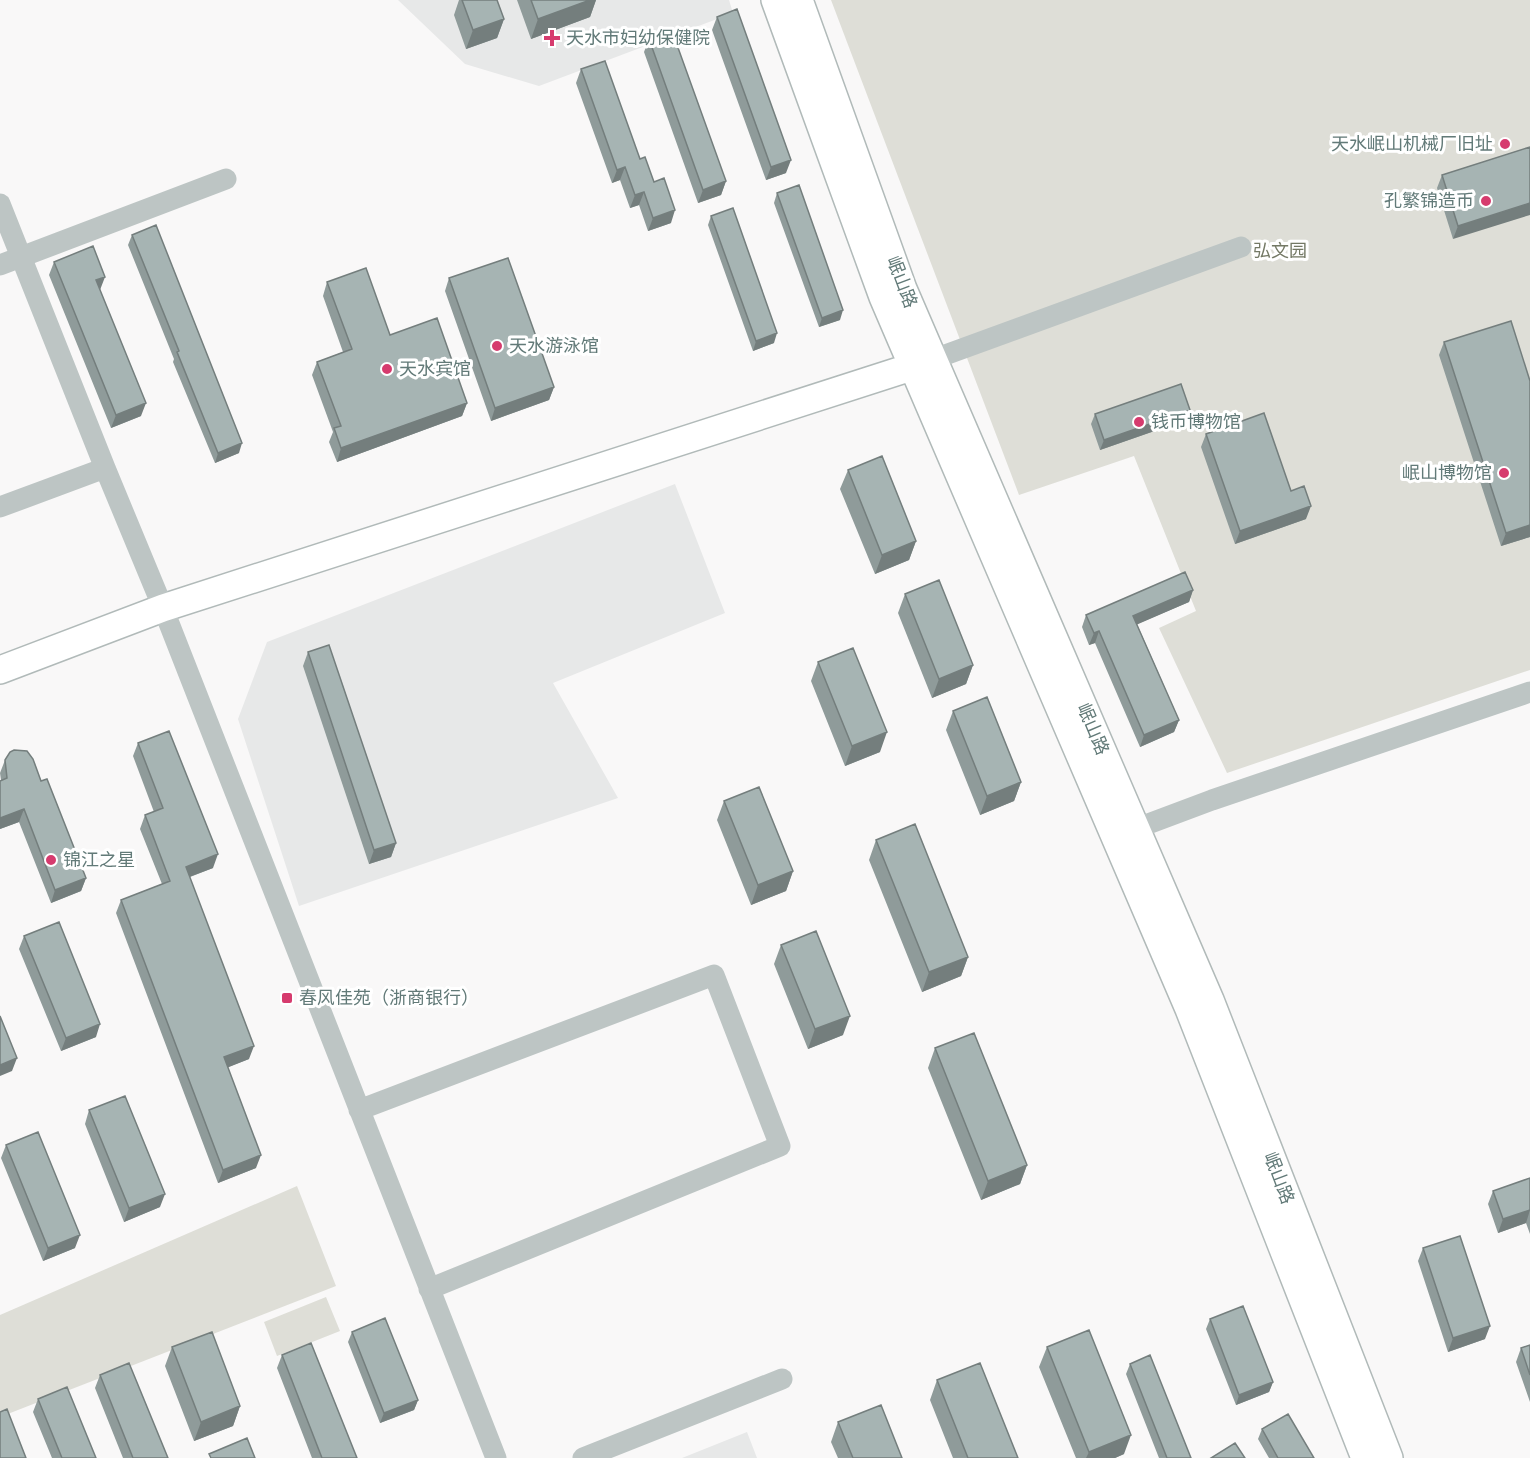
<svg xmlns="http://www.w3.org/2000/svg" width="1530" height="1458" viewBox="0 0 1530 1458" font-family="'Titillium Web','Noto Sans SC',sans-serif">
  <rect width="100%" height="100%" fill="#f9f8f8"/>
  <path fill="#e7e8e8" d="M 398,0 L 729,0 L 733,13 L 539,86 L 465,64 Z
    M 675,484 L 725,613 L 553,683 L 618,798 L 299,906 L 238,719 L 267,642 Z
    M 747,1432 L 757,1458 L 682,1458 Z"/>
  <path fill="#deded7" d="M 831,0 L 1530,0 L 1530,670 L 1227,773 L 1159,628 L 1196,611 L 1134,456 L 1019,495 Z
    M 297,1186 L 336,1286 L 0,1417 L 0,1315 Z
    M 326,1297 L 340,1331 L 277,1356 L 264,1322 Z"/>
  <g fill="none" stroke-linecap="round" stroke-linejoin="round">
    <g stroke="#b1bab9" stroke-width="30">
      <path id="major" d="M 775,0 L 883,297 L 1189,1009 L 1365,1458
        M 799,0 L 903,289 L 1210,1000 L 1389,1458
        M 0,670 L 163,608 L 930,361"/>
    </g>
    <path stroke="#bdc5c4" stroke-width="21" d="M 0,204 L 105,468 L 163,608 L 496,1458
      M 0,265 L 226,179
      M 934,359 L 1241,247
      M 0,507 L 105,468
      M 1124,833 L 1212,800 L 1530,692
      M 359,1110 L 714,975 L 780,1146 L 429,1289
      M 583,1458 L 782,1379"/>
    <use href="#major" stroke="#fff" stroke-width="27"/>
  </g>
  <path fill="#8f9b9a" d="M 459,0 L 497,0 L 504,19 L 497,38 L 466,49 L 454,15 Z
    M 517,0 L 596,0 L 590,17 L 531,39 Z
    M 717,17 L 786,173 L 766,180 L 712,30 Z
    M 649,39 L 726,181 L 721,195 L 698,203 L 644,52 Z
    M 581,69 L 640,159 L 654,182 L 671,223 L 648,231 L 639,205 L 630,208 L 620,180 L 612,183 L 576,83 Z
    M 1530,147 L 1453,239 L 1437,188 L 1442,175 Z
    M 777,193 L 840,320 L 819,327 L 774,203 Z
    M 711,216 L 774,343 L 753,351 L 708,225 Z
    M 132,235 L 239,453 L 215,463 L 173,362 L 174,359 L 128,245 Z
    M 54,262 L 100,290 L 141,416 L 111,428 L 49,275 Z
    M 449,278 L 554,387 L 549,400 L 491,421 L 445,291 Z
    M 327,282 L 390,335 L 467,403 L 462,416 L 337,462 L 329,442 L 333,432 L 312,375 L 317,362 L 343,352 L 323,296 Z
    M 1444,342 L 1530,381 L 1530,537 L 1501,546 L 1439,355 Z
    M 1095,414 L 1186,420 L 1100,450 L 1091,424 Z
    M 1206,434 L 1291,491 L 1306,519 L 1235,544 L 1201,447 Z
    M 848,470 L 916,541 L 909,560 L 875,574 L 840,489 Z
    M 1193,590 L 1189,602 L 1137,624 L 1179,720 L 1174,732 L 1140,747 L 1095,643 L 1089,645 L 1082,627 L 1086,615 Z
    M 905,594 L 973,665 L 966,684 L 932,698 L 898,613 Z
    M 308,652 L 396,843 L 391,857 L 369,864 L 303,666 Z
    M 818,662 L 880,752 L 845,766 L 811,681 Z
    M 953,711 L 1021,782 L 1014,801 L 980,815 L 946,730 Z
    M 138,743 L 213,868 L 190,877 L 249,1059 L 228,1067 L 256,1168 L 218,1183 L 116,913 L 121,900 L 162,884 L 140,829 L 145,815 L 154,812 L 133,756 Z
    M 5,760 L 41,781 L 86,878 L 81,891 L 51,903 L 19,822 L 0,829 L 0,781 L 1,780 L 0,773 Z
    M 724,801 L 793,871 L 786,891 L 751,905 L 717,820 Z
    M 876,840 L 968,957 L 961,976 L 922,992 L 869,860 Z
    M 24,936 L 96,1037 L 61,1051 L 19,949 Z
    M 781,945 L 843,1035 L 808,1049 L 774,964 Z
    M 935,1048 L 1027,1165 L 1020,1184 L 981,1200 L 928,1068 Z
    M 89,1110 L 160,1207 L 124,1222 L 85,1124 Z
    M 6,1145 L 75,1248 L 43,1261 L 1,1158 Z
    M 1530,1178 L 1530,1234 L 1526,1223 L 1498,1233 L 1488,1204 L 1493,1191 Z
    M 1423,1248 L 1485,1339 L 1448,1352 L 1418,1261 Z
    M 1210,1319 L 1273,1382 L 1269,1392 L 1236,1405 L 1206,1329 Z
    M 352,1332 L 418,1400 L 414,1410 L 380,1423 L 348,1342 Z
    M 1530,1345 L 1530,1402 L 1516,1362 L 1521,1348 Z
    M 172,1347 L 240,1406 L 233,1426 L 194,1441 L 165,1366 Z
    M 1047,1347 L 1124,1454 L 1115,1458 L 1076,1458 L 1039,1367 Z
    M 282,1355 L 357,1458 L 312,1458 L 277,1368 Z
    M 1130,1364 L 1191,1458 L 1159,1458 L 1126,1374 Z
    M 100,1375 L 168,1458 L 123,1458 L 95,1388 Z
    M 937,1380 L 1018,1458 L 953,1458 L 930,1400 Z
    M 38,1399 L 96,1458 L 52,1458 L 33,1412 Z
    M 838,1422 L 902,1458 L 838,1458 L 831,1442 Z
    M 1262,1429 L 1314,1458 L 1269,1458 L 1258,1439 Z"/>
  <path fill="#747e7d" d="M 590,0 L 596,0 L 590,17 L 531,39 L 538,19 Z
    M 504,19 L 497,38 L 466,49 L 473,30 Z
    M 791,160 L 786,173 L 766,180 L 771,167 Z
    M 625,167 L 620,180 L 612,183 L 617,170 Z
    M 726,181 L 721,195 L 698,203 L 703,190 Z
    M 644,192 L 639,205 L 630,208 L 635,195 Z
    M 1530,203 L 1530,215 L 1453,239 L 1458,226 Z
    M 675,210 L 671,223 L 648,231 L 653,218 Z
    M 105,277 L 100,290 L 96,280 Z
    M 843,310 L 840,320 L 819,327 L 822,318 Z
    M 777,333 L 774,343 L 753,351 L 756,341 Z
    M 554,387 L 549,400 L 491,421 L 495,408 Z
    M 146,403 L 141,416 L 111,428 L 116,415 Z
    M 467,403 L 462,416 L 337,462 L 341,448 Z
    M 1190,410 L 1186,420 L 1100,450 L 1104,440 Z
    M 242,443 L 239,453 L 215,463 L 218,453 Z
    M 1311,506 L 1306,519 L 1235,544 L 1240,531 Z
    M 1530,525 L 1530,537 L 1501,546 L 1506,533 Z
    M 916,541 L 909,560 L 875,574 L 882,555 Z
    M 1193,590 L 1189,602 L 1129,628 L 1133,616 Z
    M 1099,631 L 1095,643 L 1089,645 L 1094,633 Z
    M 973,665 L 966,684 L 932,698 L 939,679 Z
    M 1179,720 L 1174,732 L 1140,747 L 1144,735 Z
    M 887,732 L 880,752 L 845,766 L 852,746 Z
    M 1021,782 L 1014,801 L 980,815 L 987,796 Z
    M 24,809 L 19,822 L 0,829 L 0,818 Z
    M 396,843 L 391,857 L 369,864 L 374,850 Z
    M 218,854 L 213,868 L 181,880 L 186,867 Z
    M 793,871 L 786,891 L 751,905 L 758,885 Z
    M 86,878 L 81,891 L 51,903 L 55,890 Z
    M 968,957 L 961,976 L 922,992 L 929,972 Z
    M 850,1016 L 843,1035 L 808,1049 L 815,1029 Z
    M 100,1024 L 96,1037 L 61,1051 L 66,1038 Z
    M 254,1046 L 249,1059 L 219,1071 L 224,1057 Z
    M 17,1058 L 12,1071 L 0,1076 L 0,1065 Z
    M 261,1155 L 256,1168 L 218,1183 L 223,1170 Z
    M 1027,1165 L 1020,1184 L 981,1200 L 988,1181 Z
    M 165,1194 L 160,1207 L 124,1222 L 129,1208 Z
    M 1530,1210 L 1526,1223 L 1498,1233 L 1503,1219 Z
    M 80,1235 L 75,1248 L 43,1261 L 48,1248 Z
    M 1490,1326 L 1485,1339 L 1448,1352 L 1453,1338 Z
    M 1273,1382 L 1269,1392 L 1236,1405 L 1239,1395 Z
    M 418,1400 L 414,1410 L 380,1423 L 384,1413 Z
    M 240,1406 L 233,1426 L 194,1441 L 201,1422 Z
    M 1131,1435 L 1124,1454 L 1115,1458 L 1086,1458 L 1089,1452 Z"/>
  <path fill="#a6b4b3" stroke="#747e7d" stroke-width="1.5" d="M 462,0 L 497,0 L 504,19 L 473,30 Z
    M 531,0 L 590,0 L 538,19 Z
    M 737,9 L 791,160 L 771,167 L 717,17 Z
    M 672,31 L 726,181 L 703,190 L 649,39 Z
    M 605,61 L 640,159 L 645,157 L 654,182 L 664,178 L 675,210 L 653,218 L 644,192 L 635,195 L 625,167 L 617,170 L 581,69 Z
    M 1530,147 L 1530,203 L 1458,226 L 1442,175 Z
    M 799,185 L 843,310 L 822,318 L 777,193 Z
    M 733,208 L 777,333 L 756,341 L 711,216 Z
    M 156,225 L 242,443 L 218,453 L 177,352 L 179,351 L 132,235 Z
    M 93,246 L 105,277 L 96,280 L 146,403 L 116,415 L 54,262 Z
    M 508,258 L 554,387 L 495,408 L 449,278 Z
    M 366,268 L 390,335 L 437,318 L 467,403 L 341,448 L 334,428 L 341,426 L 317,362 L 352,349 L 327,282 Z
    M 1511,321 L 1530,381 L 1530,525 L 1506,533 L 1444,342 Z
    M 1181,384 L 1190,410 L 1104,440 L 1095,414 Z
    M 1264,413 L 1291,491 L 1304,486 L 1311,506 L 1240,531 L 1206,434 Z
    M 882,456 L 916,541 L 882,555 L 848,470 Z
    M 1185,572 L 1193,590 L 1133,616 L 1179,720 L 1144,735 L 1099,631 L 1094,633 L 1086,615 Z
    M 939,580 L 973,665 L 939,679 L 905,594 Z
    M 329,645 L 396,843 L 374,850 L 308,652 Z
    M 853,648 L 887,732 L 852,746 L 818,662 Z
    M 987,697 L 1021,782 L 987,796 L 953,711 Z
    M 169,731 L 218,854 L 186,867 L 254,1046 L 224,1057 L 261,1155 L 223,1170 L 121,900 L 170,881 L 145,815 L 163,808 L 138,743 Z
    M 14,750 L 27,751 L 33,759 L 41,781 L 47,779 L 86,878 L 55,890 L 24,809 L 0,818 L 0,781 L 7,778 L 5,760 L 10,752 Z
    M 759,787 L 793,871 L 758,885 L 724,801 Z
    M 915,824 L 968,957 L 929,972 L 876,840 Z
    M 59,922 L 100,1024 L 66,1038 L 24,936 Z
    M 816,931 L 850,1016 L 815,1029 L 781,945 Z
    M 0,1016 L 17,1058 L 0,1065 Z
    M 974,1033 L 1027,1165 L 988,1181 L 935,1048 Z
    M 125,1096 L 165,1194 L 129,1208 L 89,1110 Z
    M 38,1132 L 80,1235 L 48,1248 L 6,1145 Z
    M 1530,1178 L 1530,1210 L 1503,1219 L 1493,1191 Z
    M 1460,1236 L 1490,1326 L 1453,1338 L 1423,1248 Z
    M 1243,1306 L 1273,1382 L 1239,1395 L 1210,1319 Z
    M 385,1318 L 418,1400 L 384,1413 L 352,1332 Z
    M 1089,1330 L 1131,1435 L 1089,1452 L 1047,1347 Z
    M 212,1332 L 240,1406 L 201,1422 L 172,1347 Z
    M 311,1343 L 357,1458 L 322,1458 L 282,1355 Z
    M 1530,1345 L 1530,1375 L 1521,1348 Z
    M 1150,1355 L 1191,1458 L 1167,1458 L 1130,1364 Z
    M 129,1363 L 168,1458 L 133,1458 L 100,1375 Z
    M 980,1363 L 1018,1458 L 968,1458 L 937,1380 Z
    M 67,1387 L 96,1458 L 62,1458 L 38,1399 Z
    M 881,1405 L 902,1458 L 853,1458 L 838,1422 Z
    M 7,1409 L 26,1458 L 0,1458 L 0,1412 Z
    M 1288,1414 L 1314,1458 L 1278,1458 L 1262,1429 Z
    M 247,1438 L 255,1458 L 211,1458 L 209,1454 Z
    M 1235,1443 L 1245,1458 L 1211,1458 Z"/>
  <g fill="#d63b6e" stroke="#fff" stroke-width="2">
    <path d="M549 29h6v6h6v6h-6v6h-6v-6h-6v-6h6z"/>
    <circle cx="1505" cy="144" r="6"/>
    <circle cx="1486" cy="201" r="6"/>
    <circle cx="497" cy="346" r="6"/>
    <circle cx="387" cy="369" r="6"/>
    <circle cx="1139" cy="422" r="6"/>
    <circle cx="1504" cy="473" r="6"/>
    <circle cx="51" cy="860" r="6"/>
    <rect x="281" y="992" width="12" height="12" rx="3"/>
  </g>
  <g text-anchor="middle" stroke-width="6" stroke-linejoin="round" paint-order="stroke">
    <g font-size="18" fill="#627a78" stroke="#fff" text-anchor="start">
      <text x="566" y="44">天水市妇幼保健院</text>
      <text x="1493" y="150" text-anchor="end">天水岷山机械厂旧址</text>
      <text x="1474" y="207" text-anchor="end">孔繁锦造币</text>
      <text x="509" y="352">天水游泳馆</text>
      <text x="399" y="375">天水宾馆</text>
      <text x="1151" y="428">钱币博物馆</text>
      <text x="1492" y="479" text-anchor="end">岷山博物馆</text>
      <text x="63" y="866">锦江之星</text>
      <text x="299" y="1004">春风佳苑（浙商银行）</text>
    </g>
    <g font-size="18" fill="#747965" stroke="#fff">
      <text x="1280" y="257">弘文园</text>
    </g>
    <g font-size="18" fill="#627a78" stroke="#fff">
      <text transform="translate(902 282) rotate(69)" y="6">岷山路</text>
      <text transform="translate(1093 729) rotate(67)" y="6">岷山路</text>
      <text transform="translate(1279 1178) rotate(69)" y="6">岷山路</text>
    </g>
  </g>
</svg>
